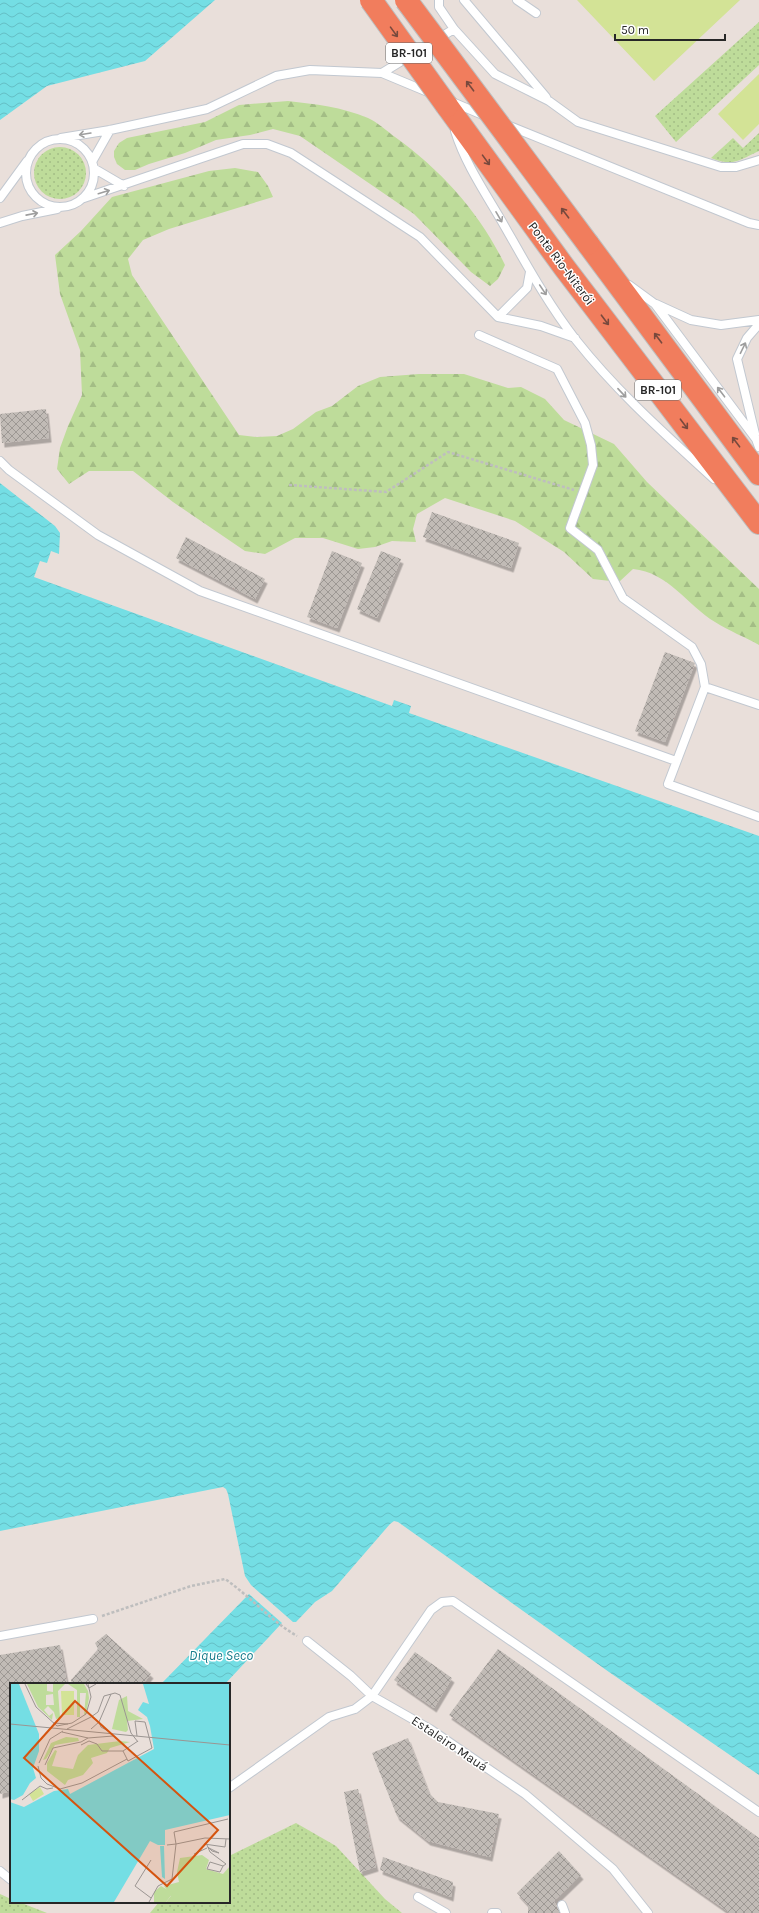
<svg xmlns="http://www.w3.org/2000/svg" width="759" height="1913" viewBox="0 0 759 1913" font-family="Karla,sans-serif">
  <defs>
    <pattern id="grass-dots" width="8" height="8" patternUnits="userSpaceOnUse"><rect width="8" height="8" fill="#bedc9a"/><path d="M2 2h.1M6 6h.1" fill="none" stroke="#a3bd85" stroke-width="1.8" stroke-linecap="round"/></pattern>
    <pattern id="forest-firs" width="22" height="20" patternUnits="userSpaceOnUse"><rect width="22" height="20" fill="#bedc9a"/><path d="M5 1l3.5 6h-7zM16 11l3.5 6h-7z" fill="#a3bd85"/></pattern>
    <pattern id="water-waves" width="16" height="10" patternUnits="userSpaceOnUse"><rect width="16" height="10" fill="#74dee4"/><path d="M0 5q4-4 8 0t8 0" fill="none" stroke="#64bec4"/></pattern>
    <pattern id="building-cross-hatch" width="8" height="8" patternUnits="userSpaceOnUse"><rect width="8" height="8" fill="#c1bbb6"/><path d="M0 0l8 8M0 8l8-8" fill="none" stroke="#9d9894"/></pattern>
    <filter id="shadow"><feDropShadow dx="2.5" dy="4.5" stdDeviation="0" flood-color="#0004"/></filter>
  </defs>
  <rect width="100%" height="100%" fill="#e9dfda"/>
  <path fill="url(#grass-dots)" d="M 759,22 L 759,65 L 676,142 L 655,116 Z
    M 759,133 L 759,151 C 739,160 734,167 711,158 L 733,138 L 743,148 Z
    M34 173a26 26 0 1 1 52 0a26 26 0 1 1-52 0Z
    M 296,1823 L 336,1846 L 385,1899 L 402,1913 L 150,1913 L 159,1902 L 229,1902 L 229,1856 Z
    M 0,1894 L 11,1899 L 11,1902 L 19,1902 L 47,1913 L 0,1913 Z"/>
  <path fill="url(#forest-firs)" d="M 288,101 C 315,104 342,107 368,118 C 377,122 387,131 395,137 C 442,171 480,213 505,265 L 498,279 L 490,286 L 471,272 L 414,214 L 300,136 L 273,129 L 250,135 L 216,140 L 185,153 L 149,164 L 135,170 L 125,170 L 117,164 L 114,157 L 114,151 L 119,143 L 127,138 L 205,122 L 239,105 Z
    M 235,168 L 258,172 L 268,186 L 273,197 L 169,229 L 143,240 L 128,259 L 132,275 L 239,435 L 257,437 L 277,436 L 293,429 L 316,412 L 332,406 L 358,386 L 380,377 L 419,374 L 464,374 L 508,388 L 521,387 L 545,399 L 564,420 L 614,444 L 647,482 L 759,589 L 759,645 C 745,637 729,631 715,622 C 687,605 668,572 633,569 L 619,582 L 593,579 L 564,552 L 515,521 L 445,498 L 417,514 L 413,529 L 416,542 L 392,541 L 375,547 L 358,549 L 323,538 L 295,538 L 265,554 L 245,551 L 173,502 L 133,471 L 89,471 L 69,484 L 57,469 L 60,448 L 68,426 L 82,395 L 80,350 L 60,294 L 55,255 L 81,231 L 112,197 L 209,171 Z"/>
  <path fill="#d3e396" d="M 577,0 L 740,0 L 654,81 Z
    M 759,74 L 759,124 L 743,140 L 718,114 Z"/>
  <path fill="url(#water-waves)" d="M 0,0 L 215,0 L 145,61 L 47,86 L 0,120 Z
    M 0,483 L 55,526 L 60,533 L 59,554 L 51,551 L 47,563 L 40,561 L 34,577 L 392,706 L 394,700 L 411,706 L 409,713 L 759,836 L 759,1775 L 609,1672 L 398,1522 L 394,1521 L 390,1524 L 332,1591 L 315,1602 L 296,1622 L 293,1622 L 251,1585 L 245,1576 L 228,1494 L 226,1489 L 223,1487 L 0,1531 Z
    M 249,1594 L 282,1623 L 225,1684 L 161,1684 Z"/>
  <path fill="url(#building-cross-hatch)" filter="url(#shadow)" d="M 46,409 L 49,438 L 2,443 L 0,414 Z
    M 432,512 L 519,543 L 511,568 L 423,537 Z
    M 186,537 L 265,579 L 255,599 L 176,558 Z
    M 332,551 L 362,563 L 337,628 L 307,617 Z
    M 381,551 L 401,559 L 377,618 L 357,609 Z
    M 665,652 L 695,663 L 665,742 L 635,731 Z
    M 106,1634 L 151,1674 L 143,1684 L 72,1684 L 71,1680 L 98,1649 L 95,1643 Z
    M 60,1645 L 67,1684 L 11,1684 L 11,1791 L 0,1794 L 0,1655 Z
    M 498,1649 L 759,1838 L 759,1913 L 730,1913 L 449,1715 Z
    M 415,1652 L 452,1678 L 434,1708 L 394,1680 Z
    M 408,1738 L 429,1793 L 438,1802 L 499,1814 L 490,1857 L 428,1841 L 397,1816 L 372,1753 Z
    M 358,1789 L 376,1867 L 360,1872 L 344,1792 Z
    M 559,1851 L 581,1875 L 554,1901 L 560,1913 L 528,1913 L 528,1905 L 517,1893 Z
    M 383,1857 L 453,1882 L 451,1897 L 380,1870 Z"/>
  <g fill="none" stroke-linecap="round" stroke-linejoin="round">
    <g stroke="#c2c8d0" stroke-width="10">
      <path id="lane" d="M 439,0 L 439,7 L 454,29 L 495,74 L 549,101 L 578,122 L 721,167 L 736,167 L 759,160
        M 464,0 L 546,97
        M 517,0 L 536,13
        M 382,73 L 454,29
        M 450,101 L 485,116
        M 507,125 L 749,223 L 759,225
        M 455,131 C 465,163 484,191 501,220 C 524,260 547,303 576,340 C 618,393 665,434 714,479
        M 61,138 L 110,130 L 207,109 L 276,76 L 310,70 L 382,73 L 430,93
        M26 173a34 34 0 1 1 68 0a34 34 0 1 1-68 0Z
        M 93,160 L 110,130
        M 95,169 L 124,186
        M 0,198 L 27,161
        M 84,198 L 243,144 L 267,144 L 291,153 L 420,237 L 498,317 L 541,326 L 575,338
        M 0,223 L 22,216 L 57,209
        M 629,285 L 655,304 L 756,439 L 759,447
        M 656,304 L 691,320 L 721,325 L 759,320
        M 498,317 L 527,288 L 530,272
        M 479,335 L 557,369 L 585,423 L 591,445 L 593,465 L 570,528 L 598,550 L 623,598 L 692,647 L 701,664 L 705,687 L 759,705
        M 755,434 L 737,359 L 747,338 L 759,324
        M 0,461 L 9,470 L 98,535 L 200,591 L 676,761
        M 705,687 L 668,784 L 759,817
        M 0,1636 L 93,1619
        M 307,1641 L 351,1676 L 372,1696 L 431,1610 L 442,1602 L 453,1601 L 759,1812
        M 229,1788 L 329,1717 L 355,1709 L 372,1696 L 430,1729 L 525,1794 L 613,1869 L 648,1913
        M 0,1871 L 11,1880
        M 418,1897 L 446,1913
        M 562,1905 L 565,1913
        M 492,1913 L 497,1913"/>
    </g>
    <g stroke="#bebebe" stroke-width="24">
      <path id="highway" d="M 447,106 L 564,267 L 759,523
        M 588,244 L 759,474"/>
    </g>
    <path stroke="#bebebe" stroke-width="2.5" stroke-dasharray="3 2" stroke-linecap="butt" d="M 289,485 L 386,492 L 448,452 L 574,490
      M 102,1616 L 191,1586 L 225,1579 C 251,1597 271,1621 297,1636"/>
    <use href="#lane" stroke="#fff" stroke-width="8"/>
    <use href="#highway" stroke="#f17d5d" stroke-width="22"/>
    <g stroke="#bebebe" stroke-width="24" stroke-linecap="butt">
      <path id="highway-bridge" d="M 371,0 L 447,106
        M 406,0 L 588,244"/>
    </g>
    <use href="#highway-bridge" stroke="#f17d5d" stroke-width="22"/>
  </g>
  <defs><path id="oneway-shaft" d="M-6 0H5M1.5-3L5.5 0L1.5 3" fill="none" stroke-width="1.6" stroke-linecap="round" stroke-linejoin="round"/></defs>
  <g stroke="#78493d">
    <use href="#oneway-shaft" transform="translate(394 32) rotate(54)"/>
    <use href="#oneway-shaft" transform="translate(470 86) rotate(-127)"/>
    <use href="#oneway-shaft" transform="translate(486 160) rotate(54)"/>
    <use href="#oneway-shaft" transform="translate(565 213) rotate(-127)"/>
    <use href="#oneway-shaft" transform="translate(605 320) rotate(53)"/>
    <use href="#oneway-shaft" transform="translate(658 338) rotate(-127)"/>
    <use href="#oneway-shaft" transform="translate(684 424) rotate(53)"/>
    <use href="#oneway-shaft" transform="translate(736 442) rotate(-127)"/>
  </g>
  <g stroke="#9e9e9e">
    <use href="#oneway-shaft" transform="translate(85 134) rotate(171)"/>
    <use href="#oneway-shaft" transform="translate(104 192) rotate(-17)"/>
    <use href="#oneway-shaft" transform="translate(32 214) rotate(-11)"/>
    <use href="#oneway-shaft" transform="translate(499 217) rotate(60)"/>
    <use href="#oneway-shaft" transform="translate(543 290) rotate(56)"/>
    <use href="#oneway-shaft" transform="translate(743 348) rotate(-64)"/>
    <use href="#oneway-shaft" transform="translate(721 392) rotate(-127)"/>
    <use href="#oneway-shaft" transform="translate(622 393) rotate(47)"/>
  </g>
  <g text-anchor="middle" stroke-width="3" stroke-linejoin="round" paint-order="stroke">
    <g fill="#fff" stroke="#686868" stroke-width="1">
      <rect x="386" y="43" width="46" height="20" rx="3"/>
      <rect x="635" y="380" width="46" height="20" rx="3"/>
    </g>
    <g font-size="12" font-weight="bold" fill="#272727">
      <text x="409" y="57">BR-101</text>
      <text x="658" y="394">BR-101</text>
    </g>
    <g font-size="13" fill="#272727" stroke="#fff">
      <text transform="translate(562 263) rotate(53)" y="5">Ponte Rio-Niterói</text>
      <text transform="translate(450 1743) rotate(34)" y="5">Estaleiro Mauá</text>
    </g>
    <g font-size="14" font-style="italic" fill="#177d8c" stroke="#fff">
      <text x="221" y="1660">Dique Seco</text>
    </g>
  </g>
  <g transform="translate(10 1683)">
    <rect width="220" height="220" fill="#e9dfda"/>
    <path d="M 17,1 L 37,1 L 37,8 L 43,9 L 43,1 L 55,1 L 48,8 L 50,35 L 46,36 L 44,29 L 38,23 L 34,27 L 39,33 L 43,30 L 42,37 L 28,24 ZM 43,11 L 44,22 L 36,22 L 36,12 ZM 58,1 L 74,1 L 78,8 L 79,15 L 76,31 L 74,32 L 76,10 L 70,10 L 70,34 L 67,34 L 67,7 ZM 192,172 L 199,177 L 196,186 L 213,191 L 220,183 L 220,219 L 156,219 L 161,213 L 154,203 L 169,199 L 167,189 L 170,175 Z" fill="#bedc9a" fill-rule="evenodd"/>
    <path d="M 117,13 L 118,28 L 133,36 L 117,38 L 118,47 L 116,49 L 102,46 L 109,17 ZM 56,54 L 68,55 L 69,58 L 45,62 L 36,76 L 33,77 L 41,60 ZM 110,58 L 120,59 L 100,65 L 97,70 L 81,75 L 83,80 L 73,92 L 58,97 L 55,102 L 37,88 L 37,80 L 45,67 L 47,68 L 42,83 L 63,86 L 68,72 L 78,62 ZM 151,203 L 163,210 L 156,219 L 144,219 L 144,209 Z" fill="#bedc9a"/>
    <path d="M 51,8 L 64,8 L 64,32 L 52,32 ZM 30,104 L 34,111 L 23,118 L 19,111 Z" fill="#d3e396"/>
    <path d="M 0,1 L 9,1 L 29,51 L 29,68 L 23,85 L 26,95 L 20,100 L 13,112 L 4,117 L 0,116 ZM 133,1 L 220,1 L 220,132 L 155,147 L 155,162 L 148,162 L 140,158 L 104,219 L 0,219 L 0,119 L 14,124 L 44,108 L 58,106 L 60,111 L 144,66 L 140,43 L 137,34 L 128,27 L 133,19 L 139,21 ZM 150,163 L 154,163 L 155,196 L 152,194 Z" fill="#74dee4"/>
    <path fill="none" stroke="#9b9592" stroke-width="1" d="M 15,1 L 26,24 L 47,43 L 62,40 L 76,31 L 81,14 L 78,1M 76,1 L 79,5 L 86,1M 89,39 L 91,44 L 98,48M 43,40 L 58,41M 0,41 L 220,62M 57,46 L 81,34 L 88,29 L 94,13 L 105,10 L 110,12 L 121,50 L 128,59M 81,46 L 89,39 L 101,11M 52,49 L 78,55 L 103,53M 71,62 L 79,58 L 87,61 L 92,68 L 113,68 L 128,58M 113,68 L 118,78 L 142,65 L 135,39 L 125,38 L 127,53M 29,80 L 40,56 L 53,48M 35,82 L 43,65 L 71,59 L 78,55M 28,83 L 31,95 L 37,101 L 50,106 L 72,100 L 117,76M 12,117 L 30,103 L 37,106 L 43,105M 194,161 L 215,164 L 216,156M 157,162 L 166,161 L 164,149 L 218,136M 197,162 L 200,169 L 216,181 L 213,183M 198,164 L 202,168 L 209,170 L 199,165M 184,171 L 197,165M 200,179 L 213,183 L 210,189 L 197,186 ZM 141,215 L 125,203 L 141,177M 139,219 L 148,203 L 162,196 L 166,161 L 195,155 L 220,156"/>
    <path fill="#d5540f" fill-opacity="0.15" stroke="#d5540f" stroke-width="2" d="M 65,18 L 208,147 L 157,203 L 14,75 Z"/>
    <rect width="220" height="220" fill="none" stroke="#272727" stroke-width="2"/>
  </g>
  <path d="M615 34v6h110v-6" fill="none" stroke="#272727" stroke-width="2"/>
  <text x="621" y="34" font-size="12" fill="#272727" stroke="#ffffff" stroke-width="3" paint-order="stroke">50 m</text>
</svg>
